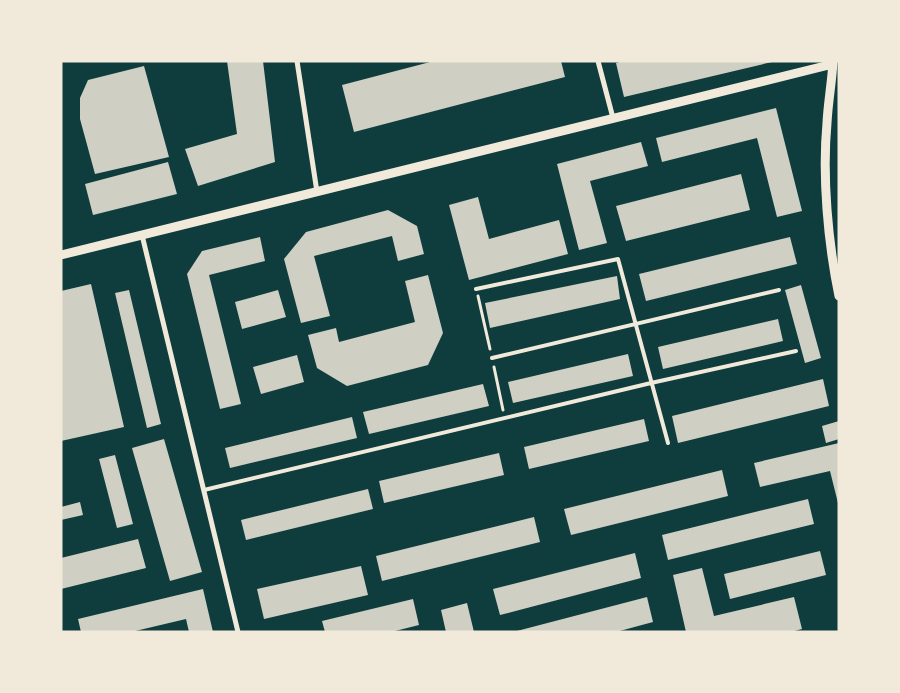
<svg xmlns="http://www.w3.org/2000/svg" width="900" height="693" viewBox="0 0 900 693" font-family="'Sofia Sans Condensed',sans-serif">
  <rect width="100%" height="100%" fill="#0f3d3e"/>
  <path fill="#cfcfc3" d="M 227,61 L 263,61 L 275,162 L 198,186 L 185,149 L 237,134 Z
    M 434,61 L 561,61 L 565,77 L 354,132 L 342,85 Z
    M 623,61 L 772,61 L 772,62 L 624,97 L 616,63 Z
    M 144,66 L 169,157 L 95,174 L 80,119 L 80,98 L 88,80 Z
    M 776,108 L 802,211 L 777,217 L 757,138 L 662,162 L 656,138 Z
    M 641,142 L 648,166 L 590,181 L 607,243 L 579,250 L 557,164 Z
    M 168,162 L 177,194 L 93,215 L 85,184 Z
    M 741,174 L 750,210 L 626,241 L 616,206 Z
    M 478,197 L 489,239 L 559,220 L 568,254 L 469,280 L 449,205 Z
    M 388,210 L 417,226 L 424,254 L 398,261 L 392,236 L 314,256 L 330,316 L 301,323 L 284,259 L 306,232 Z
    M 260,237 L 265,261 L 209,275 L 241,404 L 220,409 L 187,274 L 202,251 Z
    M 790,237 L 797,264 L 646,301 L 639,274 Z
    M 428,275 L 443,333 L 428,365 L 347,386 L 317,368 L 308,335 L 336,328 L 339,342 L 415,322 L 405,281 Z
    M 617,276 L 620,299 L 490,328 L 485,303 Z
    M 91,284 L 124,427 L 61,441 L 61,291 Z
    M 801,285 L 821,358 L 805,363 L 785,290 Z
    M 129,290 L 161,424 L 147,428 L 115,293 Z
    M 278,290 L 286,317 L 242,329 L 235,302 Z
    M 778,319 L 783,341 L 663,369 L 658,347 Z
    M 628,354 L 633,376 L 513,403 L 508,382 Z
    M 297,355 L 304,382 L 261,394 L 253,367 Z
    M 823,379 L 829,406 L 678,443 L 672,416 Z
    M 483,384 L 489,406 L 369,434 L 363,412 Z
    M 352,417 L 357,438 L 230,468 L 225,448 Z
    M 644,419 L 649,441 L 529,469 L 524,447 Z
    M 839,421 L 839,439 L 826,443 L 822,426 Z
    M 164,439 L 202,572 L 170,581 L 132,448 Z
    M 839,443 L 839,507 L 830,471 L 760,487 L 754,463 Z
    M 499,453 L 504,475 L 384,503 L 379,481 Z
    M 115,455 L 133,524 L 117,528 L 99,459 Z
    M 722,470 L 728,496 L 571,535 L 564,509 Z
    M 368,489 L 373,509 L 246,540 L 241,520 Z
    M 808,499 L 814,524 L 668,560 L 662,535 Z
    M 80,502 L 83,515 L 61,520 L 61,507 Z
    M 534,517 L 540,542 L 382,581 L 376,556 Z
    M 138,539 L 146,568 L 61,589 L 61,558 Z
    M 820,551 L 826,575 L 730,599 L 724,574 Z
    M 635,553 L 641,578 L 500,615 L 493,589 Z
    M 361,566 L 368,595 L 264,619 L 257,589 Z
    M 702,568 L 714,616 L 794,597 L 802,629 L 791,632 L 686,632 L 673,575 Z
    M 203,589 L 213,632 L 189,632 L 186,619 L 131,632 L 81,632 L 78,619 Z
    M 647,597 L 653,622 L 616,632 L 513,632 Z
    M 413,599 L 419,625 L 391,632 L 325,632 L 322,621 Z
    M 467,603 L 474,632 L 446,632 L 441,610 Z"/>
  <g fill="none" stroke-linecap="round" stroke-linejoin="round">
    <path stroke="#f1e9da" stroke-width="3" d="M 478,296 L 490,349
      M 494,367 L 503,410"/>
    <path stroke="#f1e9da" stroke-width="4" d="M 476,289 L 618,259 L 668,443
      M 492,358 L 779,290
      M 204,490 L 651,383 L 796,351"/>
    <path stroke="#f1e9da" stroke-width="5" d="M 297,61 L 317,192
      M 598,61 L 613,118
      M 142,235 L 238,632"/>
    <path stroke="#f1e9da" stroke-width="9" d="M 833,61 C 832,82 828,102 827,123 C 822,176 828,243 839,296
      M 61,255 L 833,64"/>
  </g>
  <rect width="900" height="693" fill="none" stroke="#f1e9da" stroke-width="125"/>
</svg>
